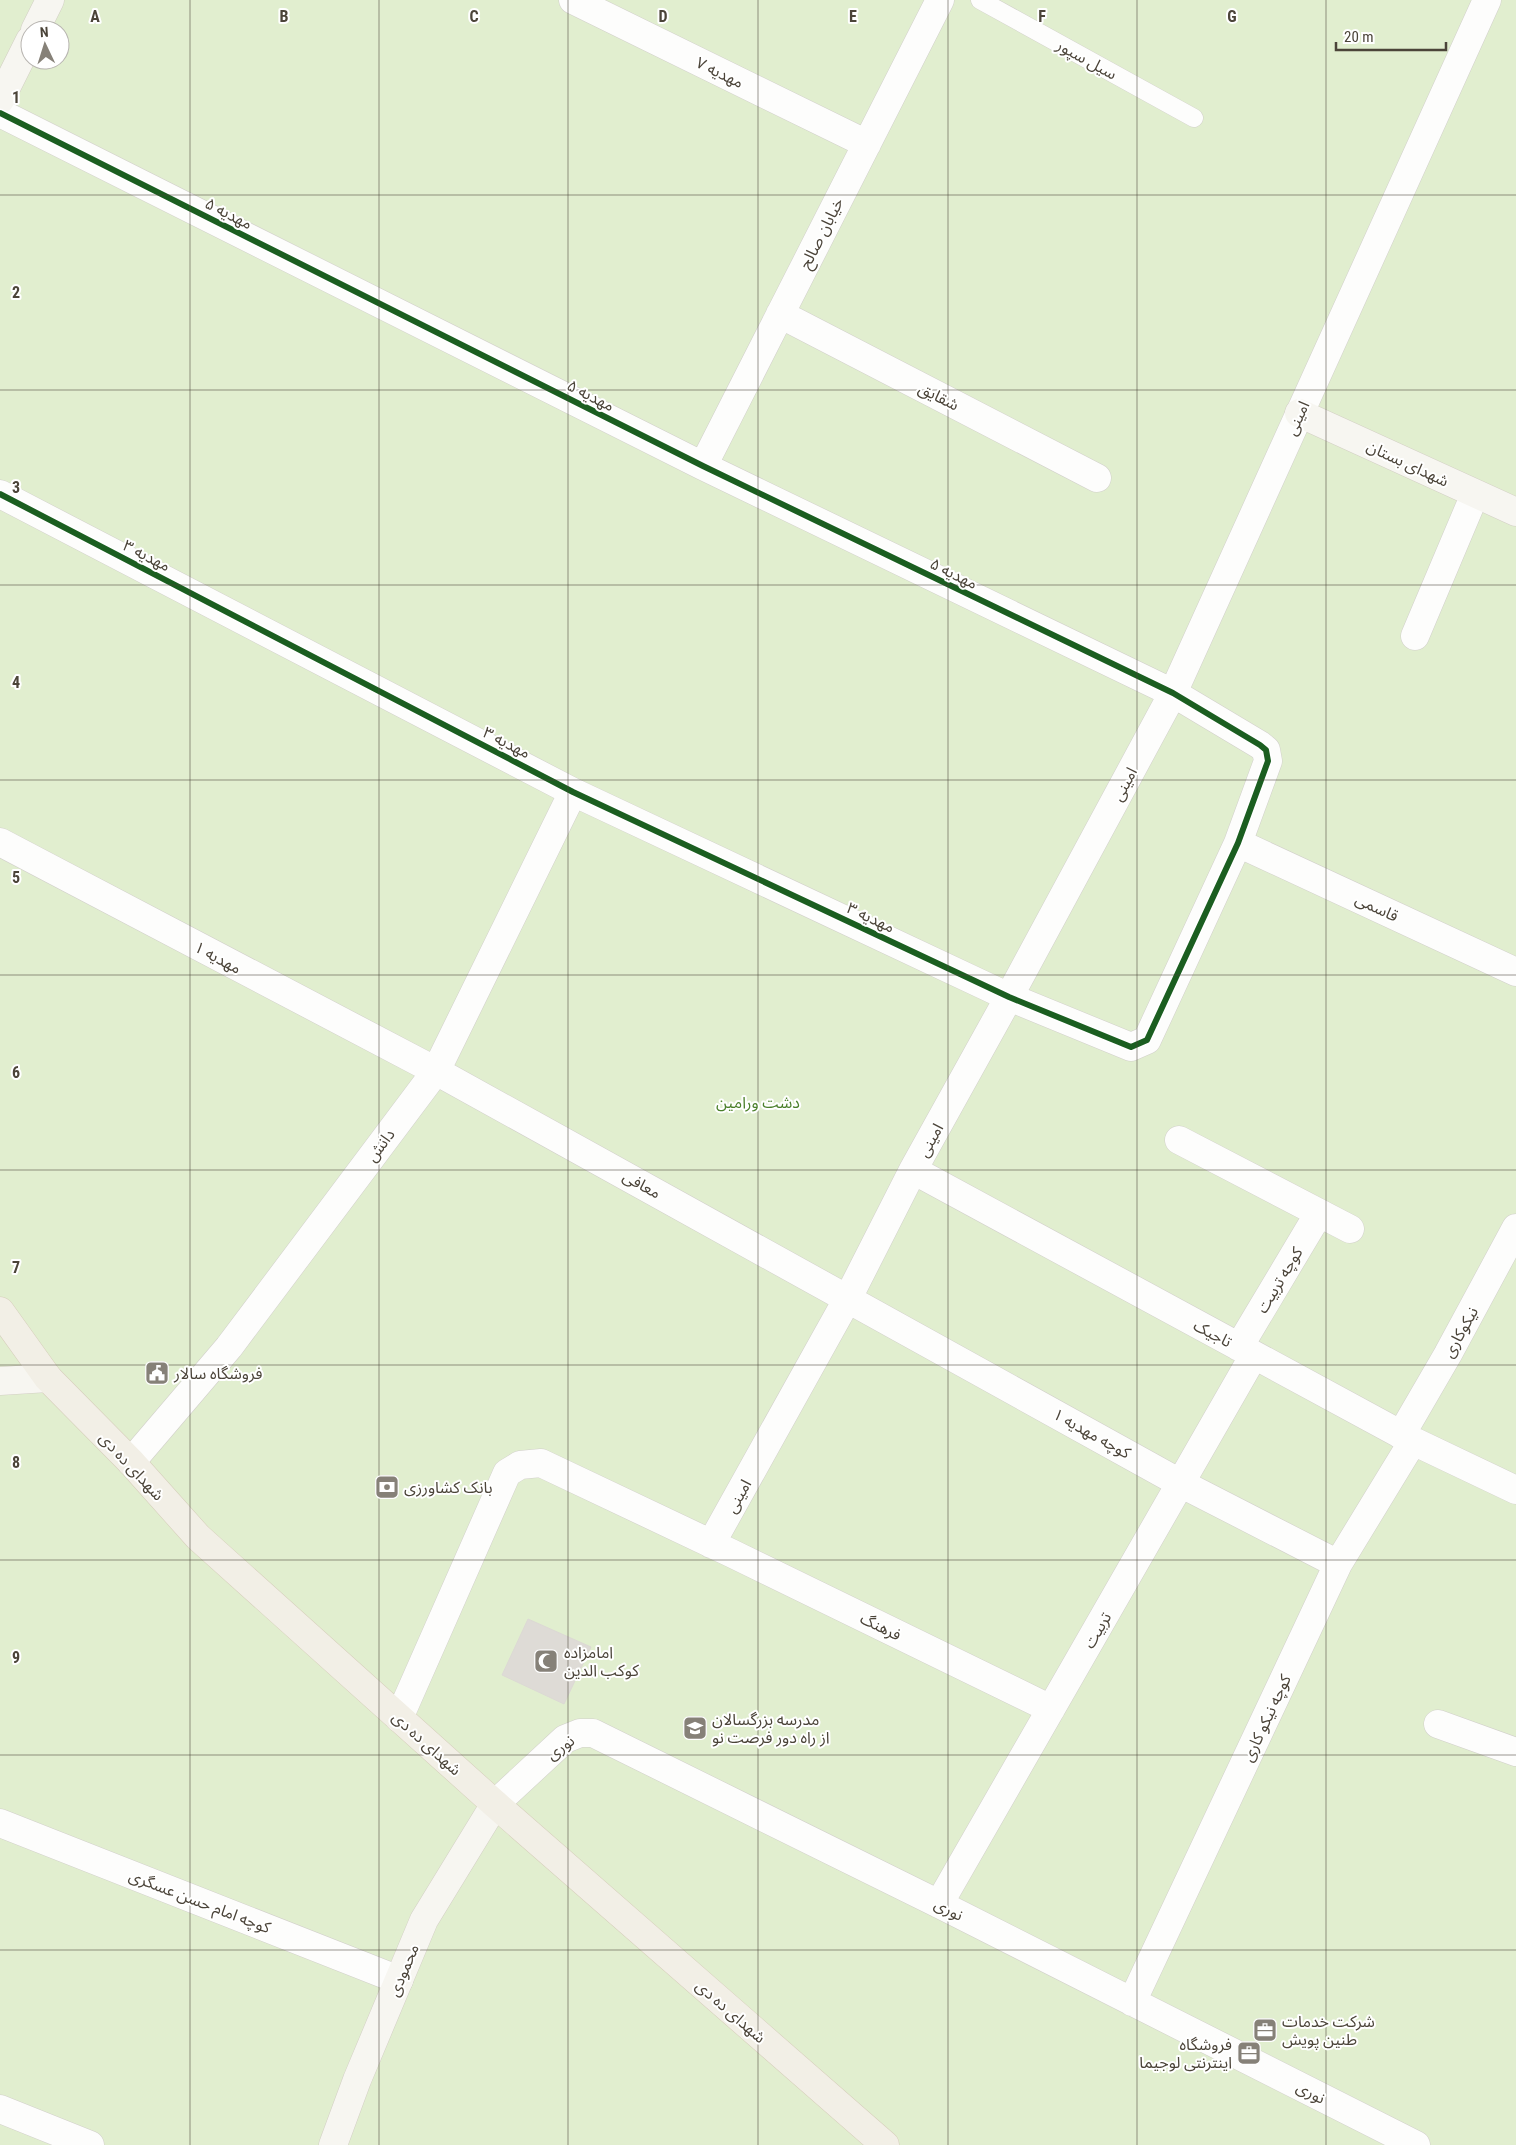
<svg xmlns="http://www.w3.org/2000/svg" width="1516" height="2145" viewBox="0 0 1516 2145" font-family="'Roboto Condensed','Noto Sans Arabic',sans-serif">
  <rect width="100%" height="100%" fill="#f4f2ee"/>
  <path fill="#e1eecf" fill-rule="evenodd" d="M 0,0 L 1516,0 L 1516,2145 L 0,2145 ZM 30,30 L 60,30 L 60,60 L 30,60 Z"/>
  <path fill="#dedbd6" stroke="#dcd9d4" d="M 528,1619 L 591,1647 L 564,1704 L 502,1675 Z"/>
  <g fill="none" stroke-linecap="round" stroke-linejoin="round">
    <g stroke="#d2d0cb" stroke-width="19">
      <path id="lane" d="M 980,0 L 1194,118"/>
    </g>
    <g stroke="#d2d0cb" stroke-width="29">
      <path id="street" d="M 573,0 L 867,144
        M 0,113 L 703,466 L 1173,693 L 1260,745 L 1266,750 L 1268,761 L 1238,843 L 1147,1040 L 1131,1047 L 1009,997 L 573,792 L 0,494
        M 780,314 L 1097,478
        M 703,466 L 940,0
        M 1415,636 L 1475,494
        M 0,842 L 436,1071 L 1180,1483 L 1338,1564
        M 1238,843 L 1516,972
        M 1179,1140 L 1350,1229
        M 913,1170 L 1413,1441 L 1516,1490
        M 1239,1347 L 1319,1213
        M 1401,1435 L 1448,1354 L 1516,1228
        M 131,1462 L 229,1347 L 436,1071 L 573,792
        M 711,1544 L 848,1298 L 913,1170 L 1009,997 L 1173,693 L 1487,0
        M 399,1718 L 507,1473 L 520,1465 L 541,1463 L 731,1553 L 1051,1709
        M 1438,1724 L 1516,1752
        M 495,1804 L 565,1739 L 580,1733 L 593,1733 L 939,1904 L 1416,2145
        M 0,1823 L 399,1980
        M 939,1904 L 1254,1355
        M 1132,2002 L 1338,1564 L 1413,1441
        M 0,2109 L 90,2145"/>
    </g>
    <g stroke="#d3cfc5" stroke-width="29">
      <path id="secondary" d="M 35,30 L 50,0
        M 0,100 L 30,40
        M 1299,413 L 1516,512
        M 0,1381 L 48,1378
        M 333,2145 L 357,2080 L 424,1920 L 495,1804"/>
    </g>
    <g stroke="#d6cebb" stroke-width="29">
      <path id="primary" d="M 0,1311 L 48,1378 L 131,1462 L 198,1537 L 495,1804 L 885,2145"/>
    </g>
    <use href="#lane" stroke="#fdfdfc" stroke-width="18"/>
    <use href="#street" stroke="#fdfdfc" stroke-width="28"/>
    <use href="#secondary" stroke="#f7f6f1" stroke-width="28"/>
    <use href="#primary" stroke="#f2efe6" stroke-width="28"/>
    <g stroke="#fff" stroke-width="9">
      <path id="cycleway" d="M 0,113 L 703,466 L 1173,693 L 1260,745 L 1266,750 L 1268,761 L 1238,843 L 1147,1040 L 1131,1047 L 1009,997 L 573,792 L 0,494"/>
    </g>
    <use href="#cycleway" stroke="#1b5e20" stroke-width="6"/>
  </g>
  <path fill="none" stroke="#4b4439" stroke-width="1" stroke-opacity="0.55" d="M 190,0 L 190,2145M 379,0 L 379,2145M 568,0 L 568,2145M 758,0 L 758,2145M 948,0 L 948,2145M 1137,0 L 1137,2145M 1326,0 L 1326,2145M 0,195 L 1516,195M 0,390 L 1516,390M 0,585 L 1516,585M 0,780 L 1516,780M 0,975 L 1516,975M 0,1170 L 1516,1170M 0,1365 L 1516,1365M 0,1560 L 1516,1560M 0,1755 L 1516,1755M 0,1950 L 1516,1950"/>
  <defs>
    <g id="civic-square" transform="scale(1.25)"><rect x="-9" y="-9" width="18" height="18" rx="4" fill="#868178" stroke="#fff"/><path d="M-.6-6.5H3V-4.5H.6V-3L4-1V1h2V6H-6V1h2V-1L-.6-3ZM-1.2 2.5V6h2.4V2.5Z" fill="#fff"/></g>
    <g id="bank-square" transform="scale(1.25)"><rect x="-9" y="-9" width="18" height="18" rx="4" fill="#868178" stroke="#fff"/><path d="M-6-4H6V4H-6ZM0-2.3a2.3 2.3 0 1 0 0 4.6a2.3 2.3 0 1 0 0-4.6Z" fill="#fff"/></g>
    <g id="mosque-square" transform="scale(1.25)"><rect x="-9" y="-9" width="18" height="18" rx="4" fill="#868178" stroke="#fff"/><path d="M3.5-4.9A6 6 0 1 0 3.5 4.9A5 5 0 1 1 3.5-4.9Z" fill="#fff"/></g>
    <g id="school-square" transform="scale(1.25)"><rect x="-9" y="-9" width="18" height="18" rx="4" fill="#868178" stroke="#fff"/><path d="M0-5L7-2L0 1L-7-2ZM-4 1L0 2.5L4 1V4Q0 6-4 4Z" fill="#fff"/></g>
    <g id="office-square" transform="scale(1.25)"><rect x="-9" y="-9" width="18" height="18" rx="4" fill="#868178" stroke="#fff"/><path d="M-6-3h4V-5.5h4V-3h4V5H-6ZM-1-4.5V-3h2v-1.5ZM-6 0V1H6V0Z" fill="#fff"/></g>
  </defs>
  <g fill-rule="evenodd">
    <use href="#civic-square" x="157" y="1373"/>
    <use href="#bank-square" x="387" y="1487"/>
    <use href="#mosque-square" x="546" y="1661"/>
    <use href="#school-square" x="695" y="1728"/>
    <use href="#office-square" x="1265" y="2030"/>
    <use href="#office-square" x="1249" y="2053"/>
  </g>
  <g text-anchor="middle" stroke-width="4" stroke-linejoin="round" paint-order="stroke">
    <g font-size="16" fill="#4b4439" stroke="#fff">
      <text transform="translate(1087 59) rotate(29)" y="6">سیل سپور</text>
      <text transform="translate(720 72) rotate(26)" y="6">مهدیه ۷</text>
      <text transform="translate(229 213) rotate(27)" y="6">مهدیه ۵</text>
      <text transform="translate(821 233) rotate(-63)" y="6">خیابان صالح</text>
      <text transform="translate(591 395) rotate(27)" y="6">مهدیه ۵</text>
      <text transform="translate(939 396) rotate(27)" y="6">شقایق</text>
      <text transform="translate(1297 418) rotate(-66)" y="6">امینی</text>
      <text transform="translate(1408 463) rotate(25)" y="6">شهدای بستان</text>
      <text transform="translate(147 555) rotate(27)" y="6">مهدیه ۳</text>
      <text transform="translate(954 573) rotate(26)" y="6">مهدیه ۵</text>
      <text transform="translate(507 742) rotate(27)" y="6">مهدیه ۳</text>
      <text transform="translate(1124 784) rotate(-62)" y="6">امینی</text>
      <text transform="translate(1377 907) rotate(25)" y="6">قاسمی</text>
      <text transform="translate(871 917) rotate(25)" y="6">مهدیه ۳</text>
      <text transform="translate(218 957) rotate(28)" y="6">مهدیه ۱</text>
      <text transform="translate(930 1140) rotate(-61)" y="6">امینی</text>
      <text transform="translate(380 1145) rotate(-53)" y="6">دانش</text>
      <text transform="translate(642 1184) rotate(29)" y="6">معافی</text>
      <text transform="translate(1279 1280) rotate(-59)" y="6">کوچه تربیت</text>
      <text transform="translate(1460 1332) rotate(-61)" y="6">نیکوکاری</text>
      <text transform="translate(1213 1333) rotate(28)" y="6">تاجیک</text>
      <text transform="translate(1092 1433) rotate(29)" y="6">کوچه مهدیه ۱</text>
      <text transform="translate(132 1466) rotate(47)" y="6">شهدای ده دی</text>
      <text transform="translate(738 1496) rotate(-61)" y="6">امینی</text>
      <text transform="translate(881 1626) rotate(26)" y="6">فرهنگ</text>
      <text transform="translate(1097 1630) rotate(-60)" y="6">تربیت</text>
      <text transform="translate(1266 1718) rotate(-65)" y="6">کوچه نیکو کاری</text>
      <text transform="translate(427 1743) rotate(42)" y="6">شهدای ده دی</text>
      <text transform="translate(560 1747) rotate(-36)" y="6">نوری</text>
      <text transform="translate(200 1901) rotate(21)" y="6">کوچه امام حسن عسگری</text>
      <text transform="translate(949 1909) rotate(27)" y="6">نوری</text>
      <text transform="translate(403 1970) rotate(-67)" y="6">محمودی</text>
      <text transform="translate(731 2011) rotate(41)" y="6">شهدای ده دی</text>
      <text transform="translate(1311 2092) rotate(27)" y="6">نوری</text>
    </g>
    <g font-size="16" fill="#4a7f2a" stroke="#fff">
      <text x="758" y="1108">دشت ورامین</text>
    </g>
    <g font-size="16" fill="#4b4439" stroke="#fff" text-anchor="start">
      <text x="174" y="1379">فروشگاه سالار</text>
      <text x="404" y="1493">بانک کشاورزی</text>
      <text x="564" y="1658">امامزاده<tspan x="564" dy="18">کوکب الدین</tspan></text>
      <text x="712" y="1725">مدرسه بزرگسالان<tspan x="712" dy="18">از راه دور فرصت نو</tspan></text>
      <text x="1282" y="2027">شرکت خدمات<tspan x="1282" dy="18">طنین پویش</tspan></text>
      <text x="1232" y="2050" text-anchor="end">فروشگاه<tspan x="1232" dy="18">اینترنتی لوجیما</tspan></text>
    </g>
  </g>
  <g font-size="16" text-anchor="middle" font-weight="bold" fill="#4b4439" stroke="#fff" stroke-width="4" stroke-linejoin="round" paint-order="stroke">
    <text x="95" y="22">A</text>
    <text x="284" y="22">B</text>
    <text x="474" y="22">C</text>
    <text x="663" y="22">D</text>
    <text x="853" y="22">E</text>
    <text x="1042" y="22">F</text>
    <text x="1232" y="22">G</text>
    <text x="16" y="103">1</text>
    <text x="16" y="298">2</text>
    <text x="16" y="493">3</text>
    <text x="16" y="688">4</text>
    <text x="16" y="883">5</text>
    <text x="16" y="1078">6</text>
    <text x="16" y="1273">7</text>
    <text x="16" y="1468">8</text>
    <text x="16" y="1663">9</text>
  </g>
  <g transform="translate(45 45) rotate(356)"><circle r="24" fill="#ffffff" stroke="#b7b4b0"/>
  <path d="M0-4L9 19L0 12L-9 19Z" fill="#868178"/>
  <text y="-8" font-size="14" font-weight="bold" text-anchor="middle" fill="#4b4439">N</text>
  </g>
  <path d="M1336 42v8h110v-8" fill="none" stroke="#4b4439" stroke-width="2.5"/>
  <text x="1344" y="42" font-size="15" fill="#4b4439" stroke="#ffffff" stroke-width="4" paint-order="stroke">20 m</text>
</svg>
